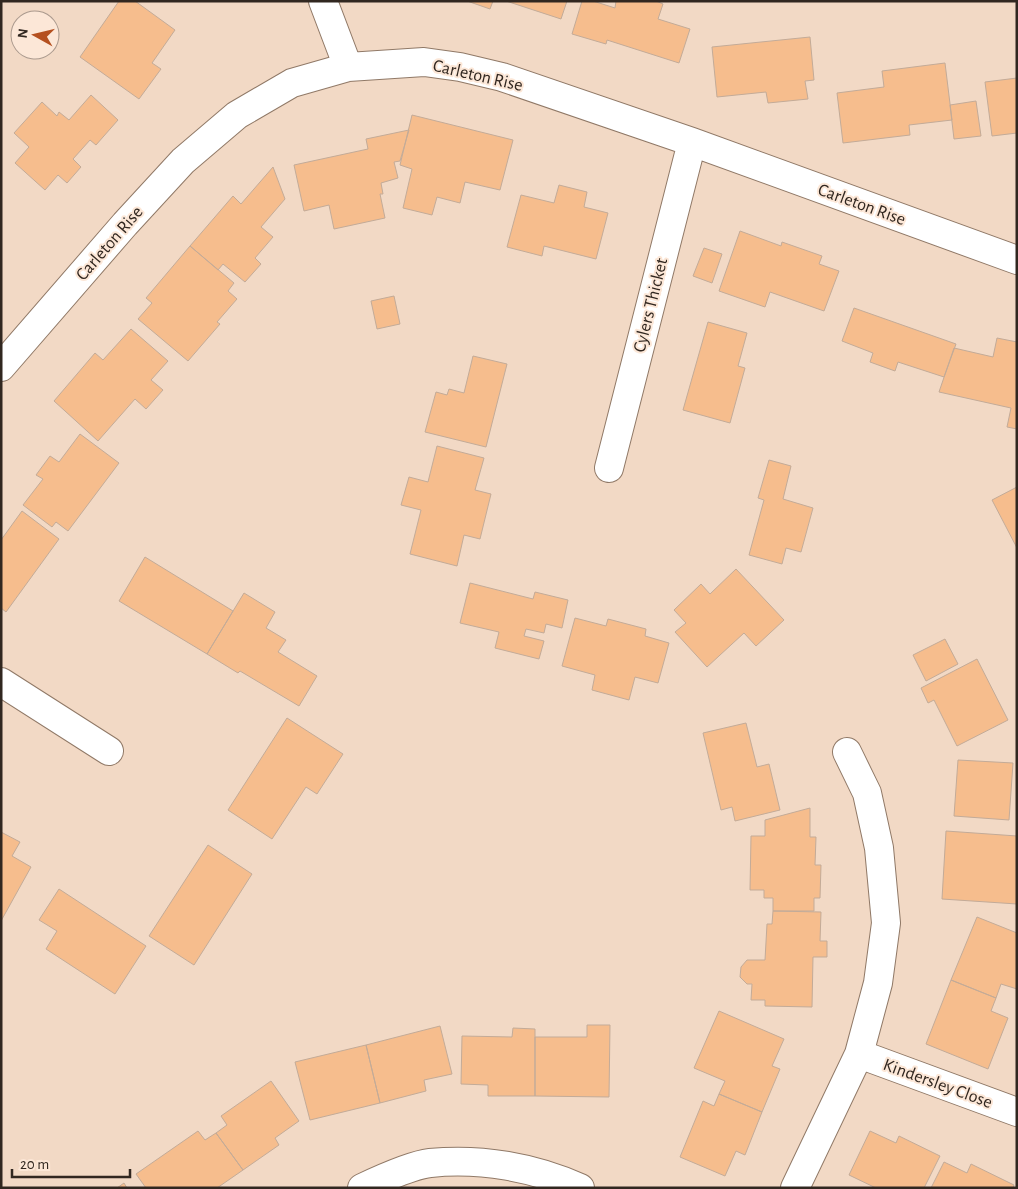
<svg xmlns="http://www.w3.org/2000/svg" width="1018" height="1189" viewBox="0 0 1018 1189" font-family="'Alegreya Sans',sans-serif">
  <rect width="100%" height="100%" fill="#f2d9c5"/>
  <path fill="#f6bd8d" stroke="#c3ab98" d="M 119,1 L 135,1 L 175,30 L 152,63 L 161,69 L 139,99 L 80,57 Z
    M 467,1 L 493,1 L 490,9 Z
    M 506,1 L 567,1 L 561,19 Z
    M 582,1 L 593,1 L 615,8 L 616,1 L 656,1 L 663,4 L 658,19 L 690,29 L 679,63 L 607,40 L 606,44 L 572,34 Z
    M 810,37 L 814,80 L 805,81 L 808,99 L 768,103 L 766,92 L 717,97 L 712,47 Z
    M 945,63 L 952,120 L 909,125 L 910,135 L 843,143 L 837,93 L 884,87 L 882,71 Z
    M 1017,78 L 1017,133 L 992,136 L 985,82 Z
    M 91,95 L 118,120 L 96,145 L 90,140 L 73,159 L 81,167 L 67,183 L 58,175 L 45,190 L 15,163 L 29,147 L 14,133 L 42,102 L 57,116 L 59,112 L 69,120 Z
    M 976,101 L 981,136 L 954,139 L 950,105 Z
    M 412,115 L 513,140 L 500,190 L 465,182 L 460,203 L 437,197 L 432,215 L 403,208 L 412,169 L 400,165 Z
    M 409,130 L 400,161 L 394,162 L 398,178 L 381,183 L 383,194 L 380,194 L 385,218 L 334,229 L 329,205 L 304,211 L 294,165 L 368,149 L 366,139 Z
    M 273,167 L 285,199 L 261,227 L 273,237 L 255,258 L 261,264 L 245,282 L 223,264 L 218,270 L 190,246 L 233,196 L 241,204 Z
    M 559,185 L 587,192 L 584,207 L 608,213 L 596,259 L 544,246 L 542,256 L 507,247 L 521,195 L 554,203 Z
    M 740,231 L 781,246 L 782,242 L 822,256 L 819,264 L 839,271 L 824,311 L 770,292 L 765,307 L 719,291 Z
    M 190,246 L 234,283 L 228,291 L 237,299 L 217,322 L 220,324 L 188,361 L 138,319 L 152,303 L 146,298 Z
    M 704,248 L 722,254 L 712,283 L 693,276 Z
    M 394,296 L 400,324 L 377,329 L 371,301 Z
    M 854,308 L 956,344 L 944,377 L 898,362 L 895,371 L 870,362 L 873,353 L 842,341 Z
    M 708,322 L 747,333 L 738,366 L 745,368 L 730,423 L 683,410 Z
    M 131,329 L 168,361 L 151,380 L 163,390 L 146,409 L 135,399 L 98,441 L 54,401 L 95,353 L 103,360 Z
    M 997,338 L 1017,342 L 1017,429 L 1007,427 L 1011,408 L 939,392 L 954,348 L 993,357 Z
    M 473,356 L 507,364 L 486,447 L 425,432 L 436,392 L 447,395 L 449,389 L 464,393 Z
    M 80,434 L 119,463 L 68,531 L 56,522 L 52,527 L 23,505 L 43,479 L 36,475 L 50,456 L 59,462 Z
    M 437,446 L 484,458 L 475,490 L 491,494 L 480,539 L 464,535 L 457,566 L 410,554 L 421,510 L 401,505 L 409,477 L 428,482 Z
    M 769,460 L 791,466 L 783,499 L 813,508 L 801,552 L 786,548 L 782,564 L 749,555 L 764,500 L 758,498 Z
    M 1017,487 L 1017,548 L 992,500 Z
    M 22,511 L 59,539 L 6,612 L 1,608 L 1,540 Z
    M 145,557 L 233,611 L 207,654 L 119,601 Z
    M 736,569 L 784,620 L 756,646 L 744,633 L 707,667 L 675,632 L 686,623 L 674,610 L 701,584 L 710,594 Z
    M 470,583 L 533,599 L 535,592 L 568,600 L 562,628 L 546,624 L 544,633 L 526,629 L 524,636 L 544,641 L 539,659 L 495,648 L 499,632 L 460,623 Z
    M 244,593 L 275,612 L 266,628 L 286,640 L 278,652 L 317,676 L 299,706 L 240,671 L 238,673 L 207,654 Z
    M 575,618 L 606,626 L 608,619 L 646,629 L 645,636 L 669,643 L 658,683 L 635,677 L 629,700 L 592,690 L 595,675 L 562,666 Z
    M 945,639 L 958,664 L 926,681 L 913,655 Z
    M 977,659 L 1008,720 L 957,746 L 934,700 L 928,703 L 921,688 Z
    M 287,718 L 343,754 L 317,794 L 306,787 L 272,839 L 228,810 Z
    M 746,723 L 757,767 L 769,764 L 780,810 L 735,821 L 732,807 L 721,810 L 703,733 Z
    M 958,760 L 1013,763 L 1009,820 L 954,816 Z
    M 810,808 L 810,837 L 816,837 L 815,865 L 821,865 L 820,898 L 814,898 L 814,911 L 773,911 L 773,898 L 764,898 L 764,890 L 750,890 L 751,836 L 765,836 L 765,820 Z
    M 946,831 L 1017,836 L 1017,904 L 942,899 Z
    M 1,832 L 20,842 L 12,856 L 31,867 L 1,921 Z
    M 208,845 L 252,874 L 194,965 L 149,936 Z
    M 59,889 L 146,946 L 115,994 L 46,949 L 57,931 L 39,920 Z
    M 773,911 L 821,912 L 820,941 L 827,941 L 827,957 L 813,957 L 812,1007 L 765,1006 L 765,1000 L 751,1000 L 752,984 L 747,984 L 740,977 L 741,967 L 747,960 L 765,960 L 767,924 L 772,924 Z
    M 977,917 L 1017,933 L 1017,989 L 1001,984 L 996,998 L 951,980 Z
    M 951,980 L 996,998 L 991,1011 L 1008,1018 L 988,1069 L 926,1044 Z
    M 719,1011 L 784,1039 L 772,1066 L 780,1069 L 762,1112 L 719,1094 L 725,1081 L 694,1068 Z
    M 587,1025 L 610,1025 L 609,1097 L 535,1096 L 535,1037 L 587,1037 Z
    M 440,1026 L 452,1074 L 424,1080 L 426,1091 L 380,1103 L 366,1045 Z
    M 513,1028 L 535,1029 L 535,1096 L 488,1096 L 488,1085 L 461,1084 L 462,1036 L 512,1037 Z
    M 366,1045 L 380,1103 L 310,1120 L 295,1062 Z
    M 271,1081 L 299,1121 L 275,1138 L 279,1145 L 243,1170 L 216,1133 L 227,1125 L 221,1116 Z
    M 719,1094 L 762,1112 L 745,1155 L 736,1151 L 725,1176 L 680,1157 L 703,1101 L 714,1106 Z
    M 198,1131 L 205,1140 L 216,1133 L 243,1170 L 217,1188 L 146,1188 L 136,1174 Z
    M 870,1131 L 896,1143 L 899,1136 L 940,1156 L 924,1188 L 876,1188 L 849,1175 Z
    M 944,1162 L 967,1173 L 971,1164 L 1014,1185 L 1013,1188 L 931,1188 Z
    M 124,1183 L 127,1188 L 117,1188 Z"/>
  <g fill="none" stroke-linecap="round" stroke-linejoin="round">
    <g stroke="#907967" stroke-width="30">
      <path id="minor" d="M 323,1 L 348,67
        M 1,367 L 125,224 L 183,161 L 237,115 L 292,83 L 348,67 L 424,62 L 460,67 L 502,77 L 692,142 L 1017,260
        M 609,468 L 692,142
        M 1,682 L 109,751
        M 859,1054 L 1017,1112
        M 362,1188 C 379,1180 413,1165 430,1163 C 481,1158 534,1167 580,1188
        M 795,1188 L 859,1054 L 878,983 L 886,923 L 879,848 L 867,793 L 847,752"/>
    </g>
    <use href="#minor" stroke="#fff" stroke-width="28"/>
  </g>
  <g text-anchor="middle" stroke-width="4" stroke-linejoin="round" paint-order="stroke">
    <g font-size="18" fill="#312720" stroke="#fce7d7">
      <text transform="translate(478 75) rotate(13)" y="6">Carleton Rise</text>
      <text transform="translate(862 204) rotate(20)" y="6">Carleton Rise</text>
      <text transform="translate(109 243) rotate(-49)" y="6">Carleton Rise</text>
      <text transform="translate(650 305) rotate(-76)" y="6">Cylers Thicket</text>
      <text transform="translate(938 1083) rotate(20)" y="6">Kindersley Close</text>
    </g>
  </g>
  <rect width="1018" height="1189" fill="none" stroke="#312720" stroke-width="5"/>
  <g transform="translate(35 35) rotate(278)"><circle r="24" fill="#fce7d7" stroke="#ab9a8e"/>
  <path d="M0-4L9 19L0 12L-9 19Z" fill="#b5501f"/>
  <text y="-8" font-size="14" font-weight="bold" text-anchor="middle" fill="#312720">N</text>
  </g>
  <path d="M12 1169v8h118v-8" fill="none" stroke="#312720" stroke-width="2.5"/>
  <text x="20" y="1169" font-size="15" fill="#312720" stroke="#fce7d7" stroke-width="4" paint-order="stroke">20 m</text>
</svg>
